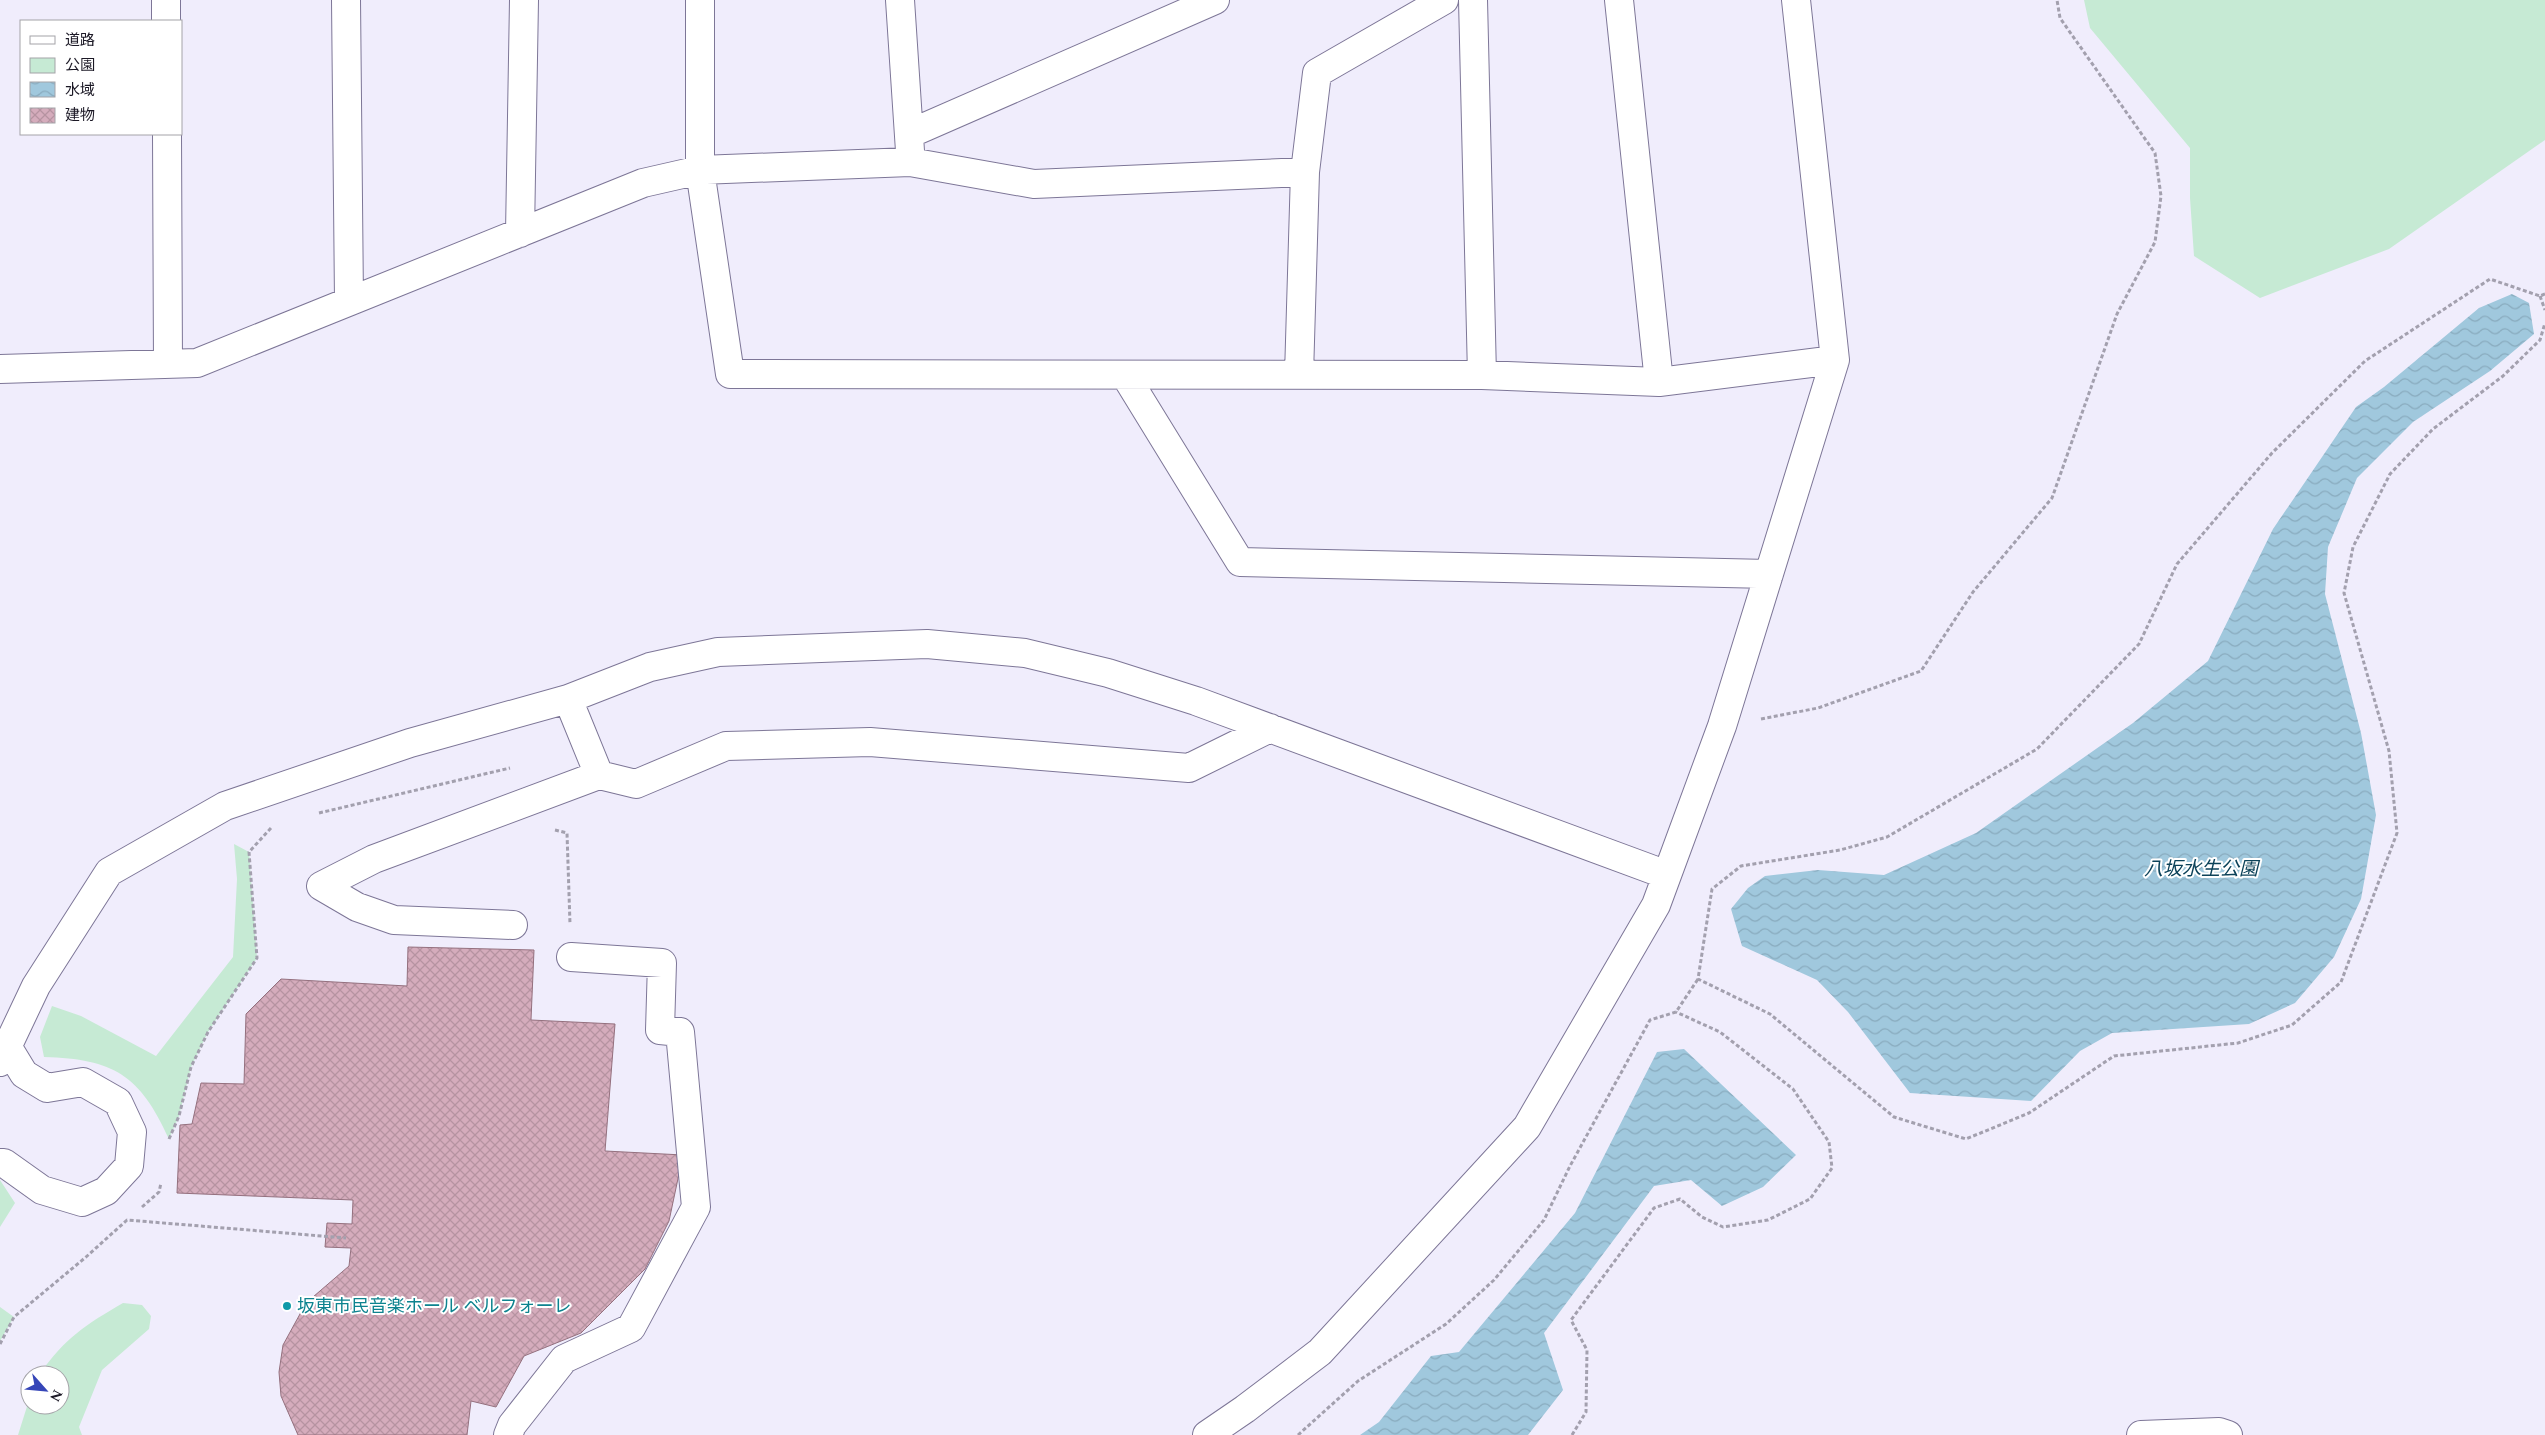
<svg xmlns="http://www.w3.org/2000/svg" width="2545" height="1435" viewBox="0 0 2545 1435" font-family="Spectral,'Noto Sans JP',serif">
  <defs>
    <pattern id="water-waves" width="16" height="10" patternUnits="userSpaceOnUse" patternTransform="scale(1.25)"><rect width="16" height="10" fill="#a0c8dd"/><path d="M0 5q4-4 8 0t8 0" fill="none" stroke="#89abbe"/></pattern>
    <pattern id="building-cross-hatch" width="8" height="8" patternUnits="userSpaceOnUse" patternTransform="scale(1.25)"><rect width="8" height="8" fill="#d5acbc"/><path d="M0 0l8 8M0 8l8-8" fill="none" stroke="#b693a1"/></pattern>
  </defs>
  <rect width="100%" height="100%" fill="#f0edfc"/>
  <path fill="#c6ead4" d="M 2084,0 L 2545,0 L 2545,140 L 2389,249 L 2260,298 L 2194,256 L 2190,198 L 2190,148 L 2090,28 Z
    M 234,844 L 249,852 L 257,958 L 208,1032 L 191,1067 L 179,1116 L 169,1139 C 140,1075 114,1059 44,1057 L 40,1037 L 52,1006 L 81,1016 L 156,1056 L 233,957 L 237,879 Z
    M 0,1180 L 15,1203 L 0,1227 Z
    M 123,1303 L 142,1305 L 151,1316 L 149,1329 L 102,1370 L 79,1427 L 82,1435 L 18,1435 L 30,1397 L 30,1405 L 60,1405 L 60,1375 L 39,1375 C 65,1338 85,1325 123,1303 Z
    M 0,1307 L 14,1317 L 0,1341 Z"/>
  <path fill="url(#water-waves)" d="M 2512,294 L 2529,303 L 2534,334 L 2490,371 L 2413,422 L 2357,478 L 2328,547 L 2325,594 L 2361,733 L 2376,815 L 2361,899 L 2334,957 L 2295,1003 L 2249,1024 L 2112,1033 L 2080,1051 L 2031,1101 L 1910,1093 L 1848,1012 L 1817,980 L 1742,946 L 1731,909 L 1748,888 L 1765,876 L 1818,870 L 1884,875 L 1976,833 L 2133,723 L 2208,661 L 2273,529 L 2356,407 L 2384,387 L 2479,308 Z
    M 1684,1049 L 1796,1155 L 1763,1187 L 1722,1206 L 1691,1180 L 1654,1186 L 1544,1333 L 1563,1390 L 1528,1435 L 1360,1435 L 1379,1422 L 1431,1356 L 1459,1352 L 1575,1213 L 1657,1052 Z"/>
  <path fill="url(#building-cross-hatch)" stroke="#94707e" d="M 408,947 L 534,950 L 531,1020 L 615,1024 L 605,1151 L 683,1155 L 669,1221 L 645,1269 L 581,1333 L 524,1356 L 496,1407 L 471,1401 L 467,1435 L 298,1435 L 281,1396 L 279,1372 L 283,1345 L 306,1303 L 349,1266 L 351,1248 L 325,1247 L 327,1223 L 352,1224 L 353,1200 L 177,1193 L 180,1125 L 192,1124 L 201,1083 L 244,1084 L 246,1014 L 281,979 L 407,986 Z"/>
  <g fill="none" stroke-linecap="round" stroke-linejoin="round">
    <g stroke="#7d7697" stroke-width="30">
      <path id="minor" d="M 166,0 L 166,21
        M 346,0 L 349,301
        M 700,0 L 700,170 L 730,374 L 1482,375 L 1659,382 L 1835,360
        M 900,0 L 910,151
        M 1473,0 L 1482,375
        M 1619,0 L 1659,382
        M 167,134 L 168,364
        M 909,134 L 1215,0
        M 520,233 L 524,0
        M 0,369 L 197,363 L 643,183 L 700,170 L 910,162 L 1034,184 L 1305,172
        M 1125,375 L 1240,562 L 1769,574
        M 1299,375 L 1305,172 L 1317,73 L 1444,0
        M 568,699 L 599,775 L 636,784 L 726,746 L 870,742 L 1189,768 L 1270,728
        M 513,925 L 394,920 L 357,907 L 321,886 L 374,859 L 599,775
        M 0,1062 L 36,986 L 109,872 L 225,806 L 410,743 L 568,699 L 650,667 L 718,652 L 927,644 L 1025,653 L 1108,673 L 1196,701 L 1667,875
        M 0,1163 L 4,1163 L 42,1190 L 82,1202 L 106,1191 L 129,1166 L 132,1132 L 118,1102 L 83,1082 L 47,1088 L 24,1074 L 7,1046
        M 508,1435 L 512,1425 L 564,1359 L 631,1328 L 696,1207 L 680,1032 L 660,1030 L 662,963 L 571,957
        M 1207,1435 L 1245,1409 L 1320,1352 L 1527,1127 L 1656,905 L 1722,726 L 1835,360 L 1796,0
        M 2141,1435 L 2219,1432 L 2228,1435"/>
    </g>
    <path stroke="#a3a0ae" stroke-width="3" stroke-dasharray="4 2.5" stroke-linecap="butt" d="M 2545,294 L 2540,296 L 2490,279 L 2365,361 L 2272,453 L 2177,564 L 2139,644 L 2037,749 L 1887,837 L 1840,850 L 1741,866 L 1712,889 L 1698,979 L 1770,1014 L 1894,1117 L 1966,1139 L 2029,1113 L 2114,1056 L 2238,1043 L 2292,1025 L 2341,982 L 2397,833 L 2389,751 L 2344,593 L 2353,547 L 2390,474 L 2433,429 L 2503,376 L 2540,340 L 2545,323
      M 2540,296 L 2545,310
      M 1761,719 L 1818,708 L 1921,671 L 1973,592 L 2052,498 L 2117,314 L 2155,242 L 2161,196 L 2155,153 L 2060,18 L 2057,0
      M 319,813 L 510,768
      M 555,830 L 567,833 L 570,924
      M 169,1139 L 179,1116 L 191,1067 L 208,1032 L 257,958 L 249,852 L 271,828
      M 142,1207 L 159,1192 L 161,1183
      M 0,1344 L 14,1317 L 86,1257 L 127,1220 L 346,1238
      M 1298,1435 L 1358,1381 L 1446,1324 L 1494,1280 L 1544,1220 L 1570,1166 L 1650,1020 L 1676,1012 L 1698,979
      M 1572,1435 L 1586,1412 L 1587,1350 L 1571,1320 L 1654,1208 L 1680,1199 L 1702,1217 L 1723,1227 L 1768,1220 L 1810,1199 L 1832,1168 L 1829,1142 L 1793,1089 L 1720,1032 L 1676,1012"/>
    <use href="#minor" stroke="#fff" stroke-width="28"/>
  </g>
  <circle fill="#0f9aa8" stroke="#fff" stroke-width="2" cx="287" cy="1306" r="5"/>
  <g text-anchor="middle" stroke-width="4" stroke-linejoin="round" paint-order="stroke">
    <g font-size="18" fill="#0d838f" stroke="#fff" text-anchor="start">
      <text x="297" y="1312">坂東市民音楽ホール ベルフォーレ</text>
    </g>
    <g font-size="19" font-style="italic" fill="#0c4259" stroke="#fff">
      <text x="2201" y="875">八坂水生公園</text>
    </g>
  </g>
  <rect x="20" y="20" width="162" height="115" fill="#ffffff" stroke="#a4a3a8"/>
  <rect x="30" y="36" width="25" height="8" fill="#ffffff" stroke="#a4a3a8"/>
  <text x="65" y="45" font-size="15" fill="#1b1825">道路</text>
  <rect x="30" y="58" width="25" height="15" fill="#c6ead4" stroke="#a4a3a8"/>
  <text x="65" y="70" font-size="15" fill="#1b1825">公園</text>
  <rect x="30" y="82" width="25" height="15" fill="url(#water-waves)" stroke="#a4a3a8"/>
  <text x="65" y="95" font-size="15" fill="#1b1825">水域</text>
  <rect x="30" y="108" width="25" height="15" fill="url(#building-cross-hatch)" stroke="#a4a3a8"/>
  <text x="65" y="120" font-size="15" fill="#1b1825">建物</text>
  <g transform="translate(45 1390) rotate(117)"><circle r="24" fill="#ffffff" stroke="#a4a3a8"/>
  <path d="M0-4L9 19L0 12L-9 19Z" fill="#3646b8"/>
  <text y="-8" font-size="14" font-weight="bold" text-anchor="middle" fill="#1b1825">N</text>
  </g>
</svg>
